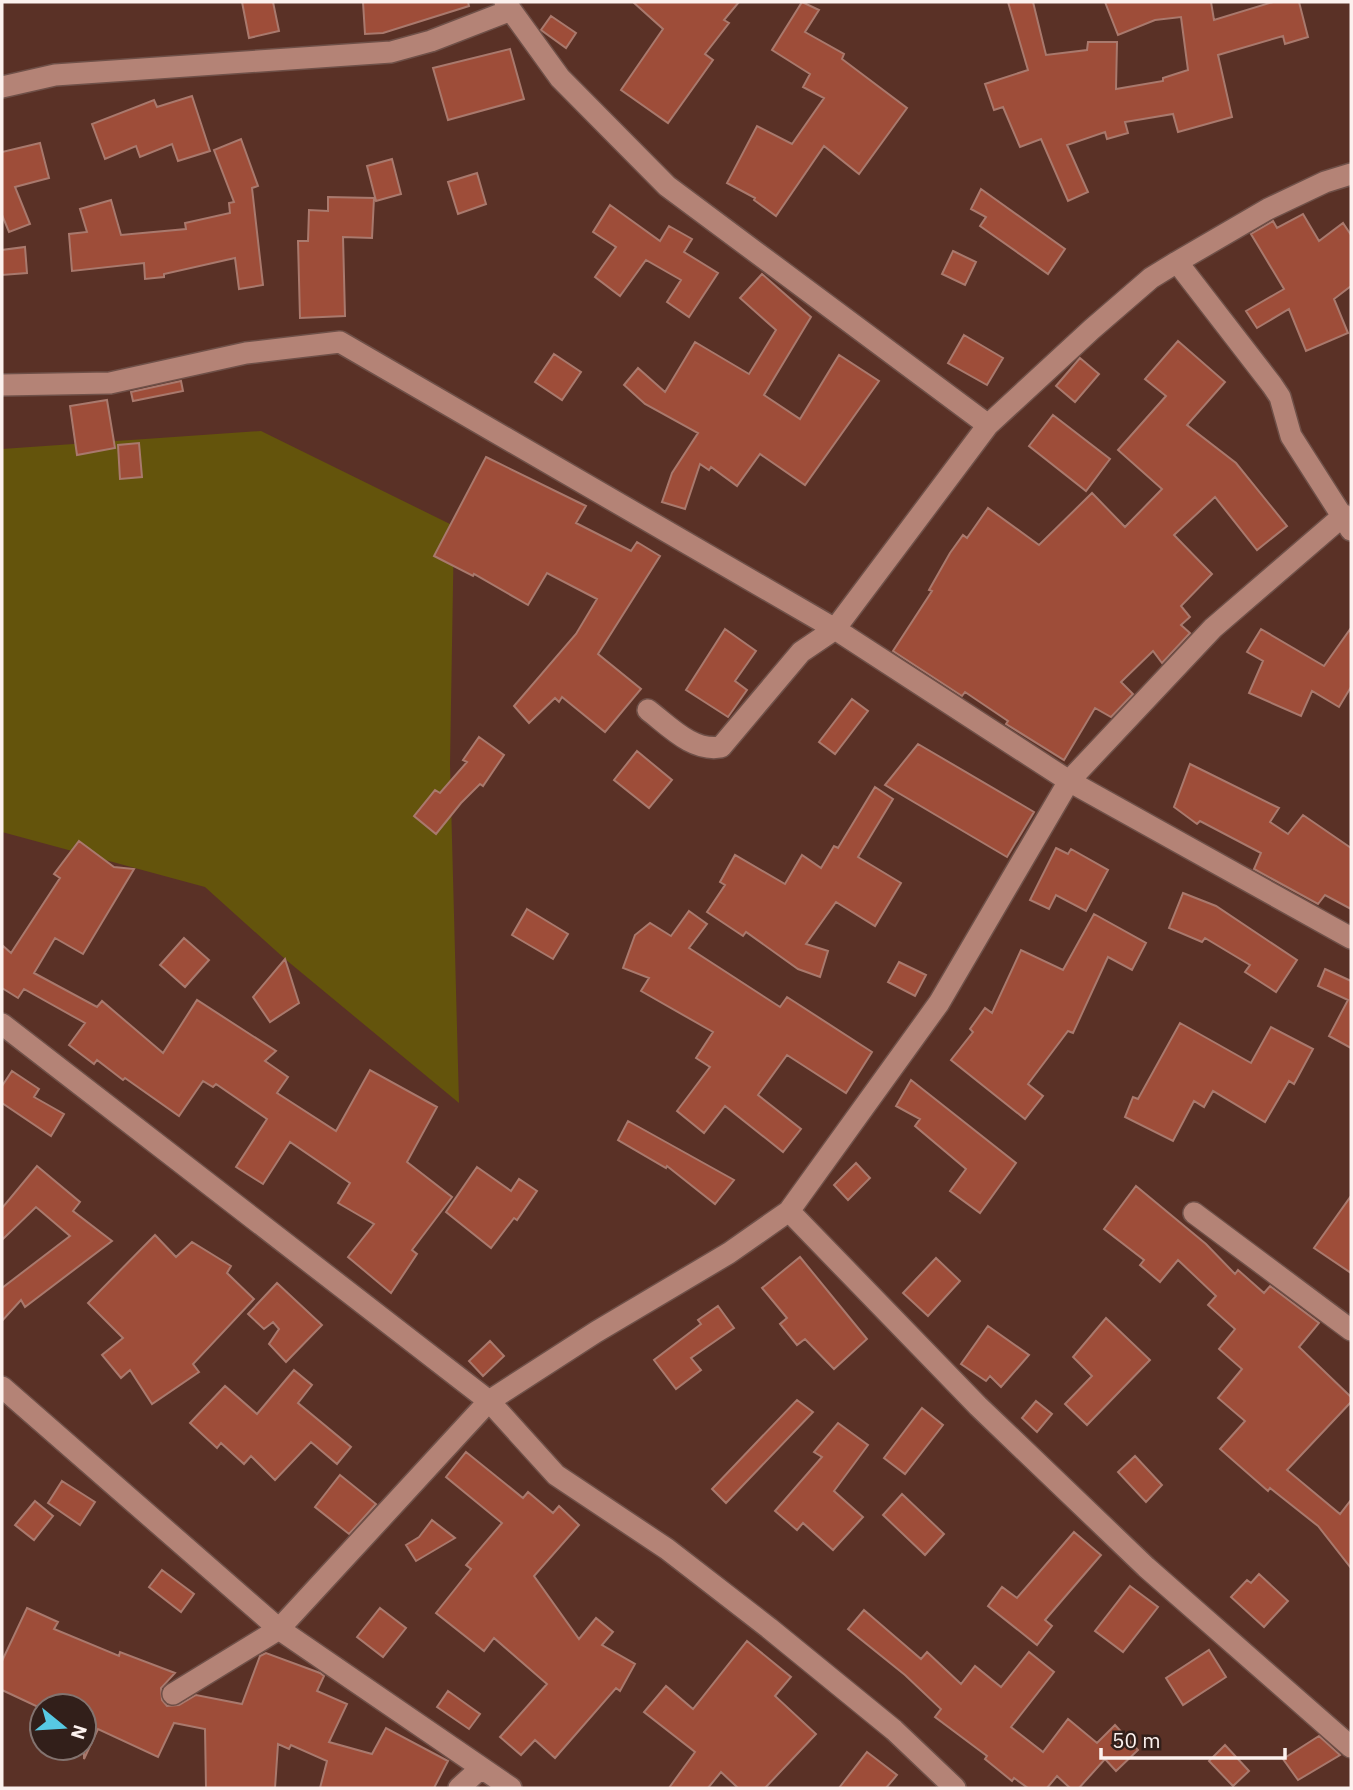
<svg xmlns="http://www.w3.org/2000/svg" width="1353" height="1790" viewBox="0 0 1353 1790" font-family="'IBM Plex Sans',sans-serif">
  <rect width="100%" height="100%" fill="#5a3126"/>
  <path fill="#64540c" d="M 261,431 L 454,526 L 450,764 L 459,1103 L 285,959 L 205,887 L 2,832 L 2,449 Z"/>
  <path fill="#9e4d39" stroke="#a9796d" stroke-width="2" d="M 242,2 L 273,2 L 279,31 L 249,38 Z
    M 363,2 L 468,2 L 469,6 L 383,33 L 365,34 Z
    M 633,2 L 739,2 L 724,20 L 729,23 L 705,54 L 713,60 L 668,123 L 621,90 L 663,29 Z
    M 802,2 L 819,10 L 805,32 L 844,54 L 842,59 L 907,108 L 859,174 L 824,146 L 776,216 L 754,200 L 755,198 L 727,183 L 757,126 L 792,144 L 824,98 L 803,87 L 810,74 L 772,50 Z
    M 1008,2 L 1033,2 L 1046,55 L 1087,50 L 1088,42 L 1117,42 L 1116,89 L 1163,81 L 1163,78 L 1188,70 L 1181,17 L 1155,20 L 1118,35 L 1105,2 L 1211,2 L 1214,20 L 1273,2 L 1299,2 L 1308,37 L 1285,44 L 1283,36 L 1218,55 L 1232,117 L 1178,132 L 1173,114 L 1125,122 L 1128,133 L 1107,139 L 1105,132 L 1067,145 L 1088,192 L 1068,201 L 1041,139 L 1020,147 L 1003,107 L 994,110 L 985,84 L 1028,70 Z
    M 551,16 L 576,33 L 566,48 L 541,30 Z
    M 510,49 L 524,99 L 448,120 L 433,68 Z
    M 192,96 L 210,151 L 178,161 L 172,144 L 140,157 L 136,146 L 105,159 L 92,124 L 154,100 L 157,107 Z
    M 241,139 L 258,186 L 252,188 L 263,285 L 239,289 L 235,258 L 164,274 L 164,277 L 145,279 L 144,263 L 72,271 L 69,234 L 87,232 L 80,209 L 111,200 L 121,235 L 186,229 L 185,223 L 230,213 L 229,203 L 234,202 L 214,150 Z
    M 40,143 L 49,178 L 15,187 L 30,224 L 9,232 L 2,215 L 2,152 Z
    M 392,159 L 401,194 L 376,201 L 367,166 Z
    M 477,173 L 486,204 L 458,214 L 448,182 Z
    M 981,189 L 1065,249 L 1048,274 L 980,226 L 986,217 L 971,209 Z
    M 328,197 L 374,198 L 372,238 L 343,237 L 345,316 L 300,318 L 298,241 L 308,241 L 309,210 L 328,211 Z
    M 610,205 L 660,241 L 669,226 L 692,239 L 684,252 L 718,273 L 689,317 L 667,302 L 681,280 L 646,260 L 620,296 L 595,277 L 616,247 L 593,232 Z
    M 1303,214 L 1319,241 L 1343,223 L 1351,235 L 1351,286 L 1334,299 L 1348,333 L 1306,351 L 1289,309 L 1257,328 L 1246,311 L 1284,289 L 1251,234 L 1273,221 L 1277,228 Z
    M 25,247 L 27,273 L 2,275 L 2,250 Z
    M 953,251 L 976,262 L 965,285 L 942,274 Z
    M 762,274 L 811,317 L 764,395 L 800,419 L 839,355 L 879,381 L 805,485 L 760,454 L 737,486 L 711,467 L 709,470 L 700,464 L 685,509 L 662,502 L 672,473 L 698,433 L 645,404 L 624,385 L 638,368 L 665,392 L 695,342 L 749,374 L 776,330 L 740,298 Z
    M 964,335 L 1003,358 L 987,385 L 948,363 Z
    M 1178,341 L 1225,382 L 1187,425 L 1236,463 L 1287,526 L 1257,550 L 1215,497 L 1174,535 L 1212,574 L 1181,606 L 1190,617 L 1181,625 L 1190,633 L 1162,663 L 1153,651 L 1121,682 L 1133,694 L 1111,717 L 1095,708 L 1064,760 L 1006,724 L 1008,721 L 965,692 L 962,696 L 893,651 L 932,591 L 929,590 L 950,553 L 963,535 L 967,538 L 988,508 L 1039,545 L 1092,493 L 1125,527 L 1162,489 L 1118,450 L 1166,396 L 1145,379 Z
    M 554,354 L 581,372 L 562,400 L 535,382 Z
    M 1080,358 L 1099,374 L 1075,402 L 1056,386 Z
    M 181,381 L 183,391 L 133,401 L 131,392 Z
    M 107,400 L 115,448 L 77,455 L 70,406 Z
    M 1053,415 L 1110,459 L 1086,491 L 1029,446 Z
    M 139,443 L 142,477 L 120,479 L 118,445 Z
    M 486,457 L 586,506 L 576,523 L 631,551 L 637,542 L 660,556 L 598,654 L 641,689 L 605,732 L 562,697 L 559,702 L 555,698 L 529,723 L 514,706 L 576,634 L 597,599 L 547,573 L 528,605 L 474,574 L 473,576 L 434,556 Z
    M 1351,628 L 1351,687 L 1339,707 L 1312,691 L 1301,716 L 1249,693 L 1263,661 L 1247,652 L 1261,629 L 1324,666 Z
    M 725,629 L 756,651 L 735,681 L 747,690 L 728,717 L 686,690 Z
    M 852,699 L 868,711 L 835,754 L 819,742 Z
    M 479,737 L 504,755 L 483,786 L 480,784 L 461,803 L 436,834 L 414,816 L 435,790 L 440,793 L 467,762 L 463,760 Z
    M 918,744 L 1034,812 L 1007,857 L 885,785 Z
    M 637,751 L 672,780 L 649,808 L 614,780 Z
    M 1190,764 L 1279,808 L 1270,822 L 1288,834 L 1303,815 L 1351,848 L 1351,909 L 1325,895 L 1318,904 L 1254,869 L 1261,853 L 1200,821 L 1197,824 L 1174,807 Z
    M 875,787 L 893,799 L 858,857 L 901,883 L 875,926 L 836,902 L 806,944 L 828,951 L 820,977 L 798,969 L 746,932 L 743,936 L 707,912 L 725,885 L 720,882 L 735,855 L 785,884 L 802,855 L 821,868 L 834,846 L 838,848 Z
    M 79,841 L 114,867 L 134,869 L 83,954 L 55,938 L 34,973 L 97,1007 L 102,1001 L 163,1053 L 197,1000 L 276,1051 L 265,1061 L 288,1077 L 277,1093 L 336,1131 L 370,1070 L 437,1107 L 407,1162 L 452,1197 L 412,1250 L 417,1254 L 391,1293 L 348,1257 L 374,1224 L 338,1203 L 350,1183 L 290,1142 L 263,1184 L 236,1167 L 267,1119 L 216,1084 L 213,1087 L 203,1081 L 179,1116 L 125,1078 L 123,1080 L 97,1060 L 94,1064 L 69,1045 L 85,1023 L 24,989 L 18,998 L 2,988 L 2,945 L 11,953 L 60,878 L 54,874 Z
    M 1056,848 L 1068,854 L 1071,849 L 1108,870 L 1086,911 L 1056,895 L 1049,909 L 1030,900 Z
    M 1183,893 L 1216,906 L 1297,960 L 1276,992 L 1245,972 L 1250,965 L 1205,938 L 1202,942 L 1169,928 Z
    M 527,909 L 568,934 L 553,959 L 512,935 Z
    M 689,911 L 707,924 L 689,948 L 780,1007 L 787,997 L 872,1052 L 846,1093 L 787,1055 L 758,1095 L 801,1129 L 783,1152 L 725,1106 L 704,1133 L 677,1111 L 710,1067 L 696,1058 L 713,1032 L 641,991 L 649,978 L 623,968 L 635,935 L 650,923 L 671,936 Z
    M 1094,914 L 1146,943 L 1132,970 L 1108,957 L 1073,1033 L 1068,1031 L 1028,1084 L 1043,1096 L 1025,1119 L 951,1060 L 973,1032 L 970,1029 L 985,1008 L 992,1013 L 1021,950 L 1063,970 Z
    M 184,938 L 209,960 L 185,987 L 160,965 Z
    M 285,959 L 299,1003 L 270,1022 L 253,997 Z
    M 899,962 L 926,975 L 915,996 L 888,982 Z
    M 1325,969 L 1351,981 L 1351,1048 L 1329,1036 L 1348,1000 L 1318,986 Z
    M 1180,1023 L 1251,1063 L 1271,1027 L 1313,1049 L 1294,1084 L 1289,1081 L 1265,1122 L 1213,1091 L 1204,1107 L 1194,1101 L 1173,1141 L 1125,1117 L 1133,1097 L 1138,1099 Z
    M 12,1071 L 39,1089 L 34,1097 L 64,1114 L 51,1136 L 2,1103 L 2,1086 Z
    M 911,1080 L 1016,1163 L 980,1213 L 950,1191 L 966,1169 L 915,1126 L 920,1119 L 896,1106 Z
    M 628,1121 L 734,1180 L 715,1204 L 667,1166 L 666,1168 L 618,1140 Z
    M 856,1163 L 870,1178 L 848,1200 L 834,1185 Z
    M 37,1166 L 80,1202 L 73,1211 L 112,1241 L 25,1307 L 21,1300 L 2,1321 L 2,1288 L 70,1236 L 36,1207 L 2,1240 L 2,1208 Z
    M 477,1167 L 511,1191 L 519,1179 L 537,1191 L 517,1220 L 514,1218 L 491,1248 L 446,1212 Z
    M 1136,1186 L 1206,1244 L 1235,1274 L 1238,1270 L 1264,1293 L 1270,1286 L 1319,1323 L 1299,1347 L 1351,1397 L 1351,1402 L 1287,1470 L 1340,1514 L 1351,1500 L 1351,1568 L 1318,1526 L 1270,1488 L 1268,1491 L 1220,1449 L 1245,1421 L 1218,1398 L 1242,1369 L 1219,1349 L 1235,1329 L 1208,1305 L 1216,1296 L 1178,1260 L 1160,1282 L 1140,1265 L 1144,1260 L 1104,1229 Z
    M 1351,1196 L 1351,1273 L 1314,1248 Z
    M 155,1235 L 176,1257 L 192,1242 L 231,1266 L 227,1273 L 254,1299 L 193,1364 L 199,1372 L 152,1404 L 130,1370 L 121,1378 L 102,1355 L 123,1338 L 88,1303 Z
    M 800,1257 L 867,1339 L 834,1369 L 805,1339 L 797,1345 L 780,1324 L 787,1318 L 762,1288 Z
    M 936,1258 L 960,1281 L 928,1316 L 903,1293 Z
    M 277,1283 L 322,1325 L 286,1362 L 269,1344 L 279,1329 L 273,1322 L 264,1329 L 248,1314 Z
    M 718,1306 L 734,1328 L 691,1358 L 701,1370 L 676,1389 L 654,1360 L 701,1324 L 698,1320 Z
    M 1106,1318 L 1150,1360 L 1087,1425 L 1065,1404 L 1092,1376 L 1073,1357 Z
    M 988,1326 L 1029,1355 L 1001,1387 L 990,1376 L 986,1381 L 961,1364 Z
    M 490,1341 L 504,1356 L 483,1376 L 469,1361 Z
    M 294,1370 L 312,1385 L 298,1403 L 351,1447 L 337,1464 L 311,1442 L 275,1480 L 251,1456 L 244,1464 L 221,1443 L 217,1448 L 190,1423 L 225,1386 L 257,1414 Z
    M 797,1400 L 813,1412 L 726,1503 L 712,1489 Z
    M 1036,1401 L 1052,1414 L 1037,1432 L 1022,1418 Z
    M 922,1408 L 943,1425 L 905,1474 L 884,1458 Z
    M 838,1423 L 868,1445 L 834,1491 L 863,1517 L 833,1550 L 803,1523 L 797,1530 L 775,1511 L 822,1457 L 814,1452 Z
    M 466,1452 L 523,1498 L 528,1492 L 553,1513 L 559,1506 L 579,1525 L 534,1576 L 579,1639 L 596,1618 L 613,1632 L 602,1645 L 635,1664 L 620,1691 L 616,1688 L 555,1758 L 535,1740 L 521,1755 L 500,1737 L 547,1684 L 494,1638 L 484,1651 L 436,1613 L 471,1569 L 466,1565 L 502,1523 L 446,1477 Z
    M 1135,1456 L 1162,1485 L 1146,1502 L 1118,1472 Z
    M 340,1475 L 376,1504 L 349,1534 L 315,1507 Z
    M 62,1481 L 95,1502 L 80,1525 L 48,1503 Z
    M 902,1494 L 944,1534 L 925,1555 L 883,1515 Z
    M 35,1501 L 53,1516 L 34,1540 L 15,1525 Z
    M 432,1520 L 455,1538 L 416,1561 L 406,1545 L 419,1537 Z
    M 1074,1532 L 1101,1555 L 1045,1620 L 1052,1626 L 1037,1645 L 988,1606 L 1002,1587 L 1017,1598 Z
    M 162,1570 L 194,1594 L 181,1612 L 149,1587 Z
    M 1259,1574 L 1288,1601 L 1264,1627 L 1231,1597 L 1247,1580 L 1251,1583 Z
    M 1130,1586 L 1158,1607 L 1123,1652 L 1095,1631 Z
    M 27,1608 L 58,1622 L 54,1629 L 119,1656 L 120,1652 L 175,1673 L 161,1688 L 162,1700 L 167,1706 L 179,1705 L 196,1695 L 242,1704 L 260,1656 L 266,1653 L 320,1673 L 324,1676 L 317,1691 L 347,1704 L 329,1742 L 372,1754 L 386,1728 L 448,1761 L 434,1788 L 320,1788 L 327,1761 L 291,1745 L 289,1749 L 278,1744 L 275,1788 L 206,1788 L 205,1729 L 174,1723 L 158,1757 L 98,1729 L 84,1759 L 84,1706 L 36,1706 L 2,1690 L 2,1661 Z
    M 380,1608 L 406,1628 L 383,1657 L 357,1637 Z
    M 864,1610 L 921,1659 L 927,1652 L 961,1684 L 975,1666 L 1001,1687 L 1029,1652 L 1054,1672 L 1011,1727 L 1043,1752 L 1068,1719 L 1097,1743 L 1115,1725 L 1138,1750 L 1116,1771 L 1105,1759 L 1079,1788 L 1070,1788 L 1057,1776 L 1047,1788 L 1028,1788 L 1014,1778 L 1012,1781 L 985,1759 L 987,1756 L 935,1717 L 941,1709 L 905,1675 L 848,1629 Z
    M 747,1641 L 791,1677 L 775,1696 L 816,1734 L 765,1788 L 738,1788 L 721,1772 L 708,1788 L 669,1788 L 695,1752 L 644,1712 L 666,1686 L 693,1709 Z
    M 1209,1650 L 1226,1677 L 1183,1705 L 1166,1678 Z
    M 448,1691 L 480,1714 L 469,1729 L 437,1707 Z
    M 1319,1736 L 1340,1755 L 1298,1780 L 1283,1759 Z
    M 1225,1745 L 1249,1771 L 1233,1786 L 1209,1761 Z
    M 867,1752 L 897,1775 L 886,1788 L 839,1788 Z"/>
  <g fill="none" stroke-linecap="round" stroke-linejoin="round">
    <g stroke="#6f5048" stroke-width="24">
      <path id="street" d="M 505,2 L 560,78 L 667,186 L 988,425
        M 2,87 L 55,75 L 391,52 L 431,41 L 511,10
        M 1177,262 L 1272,385 L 1280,397 L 1291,436 L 1351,530
        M 2,385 L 110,383 L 246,353 L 340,342 L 835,629 L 1069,781 L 1351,938
        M 648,710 C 670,727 693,752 721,747 L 801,652 L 835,629 L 988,425 L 1092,329 L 1151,278 L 1177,262 L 1268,209 L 1325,182 L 1351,174
        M 2,1024 L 489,1401 L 556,1475 L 667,1549 L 769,1628 L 894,1730 L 955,1788
        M 789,1211 L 978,1406 L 1146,1567 L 1351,1747
        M 1194,1213 L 1351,1330
        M 2,1387 L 279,1629 L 511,1788
        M 173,1694 L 279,1629 L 489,1401 L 596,1332 L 729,1253 L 789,1211 L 939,1003 L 1069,781 L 1213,628 L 1344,515
        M 459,1788 L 481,1768"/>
    </g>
    <use href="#street" stroke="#b48376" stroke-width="21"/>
  </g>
  <rect width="1353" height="1790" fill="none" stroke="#fcf1ee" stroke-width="7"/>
  <g transform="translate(63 1727) rotate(108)"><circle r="33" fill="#321f1a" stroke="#83736f" stroke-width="2"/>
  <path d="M0-5L12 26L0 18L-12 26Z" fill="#57c9e3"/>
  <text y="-10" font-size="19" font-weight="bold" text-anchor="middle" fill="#fcf1ee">N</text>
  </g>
  <path d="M1101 1748v10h184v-10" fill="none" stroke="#fcf1ee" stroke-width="3.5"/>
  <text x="1112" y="1748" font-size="21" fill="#fcf1ee" stroke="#321f1a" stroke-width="5" paint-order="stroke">50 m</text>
</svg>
